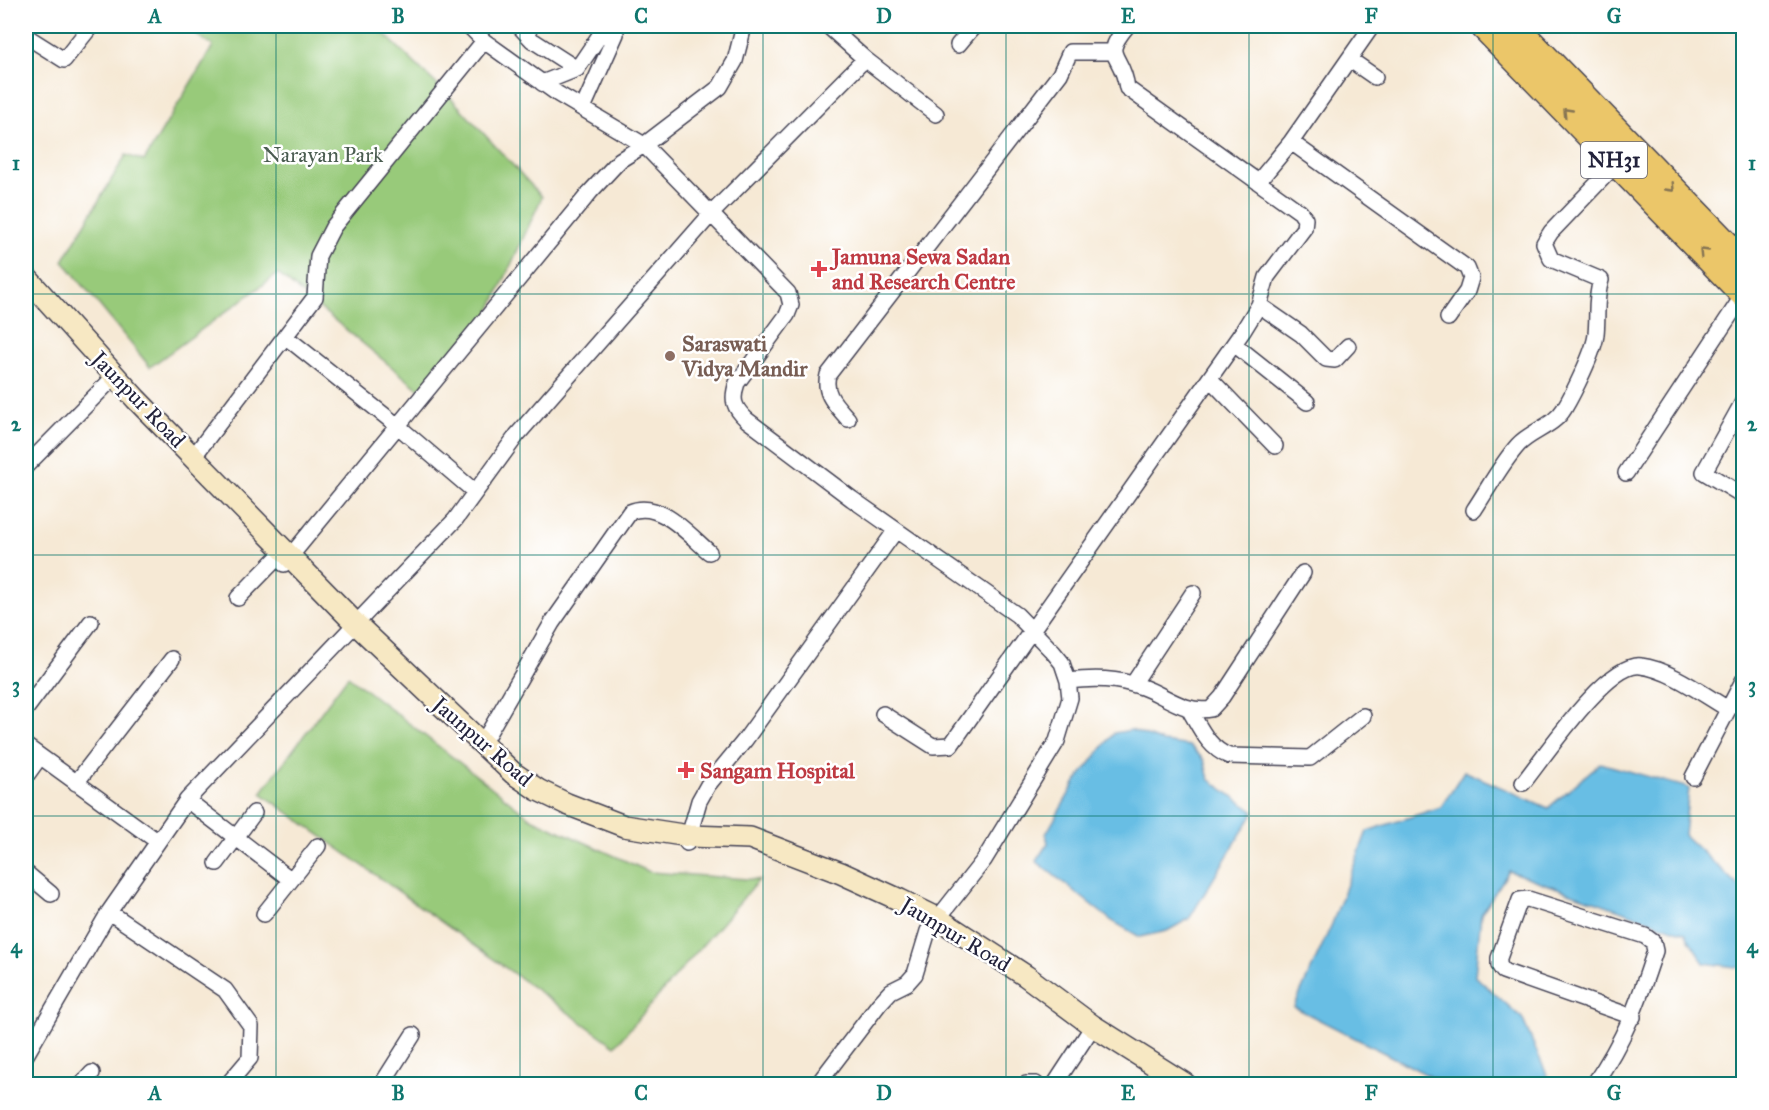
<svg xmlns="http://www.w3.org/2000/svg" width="1769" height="1110" viewBox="0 0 1769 1110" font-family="'IM FELL Great Primer',serif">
  <rect width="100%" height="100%" fill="#fff"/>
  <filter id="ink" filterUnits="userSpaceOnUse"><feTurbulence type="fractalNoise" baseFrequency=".0167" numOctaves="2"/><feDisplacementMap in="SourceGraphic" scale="12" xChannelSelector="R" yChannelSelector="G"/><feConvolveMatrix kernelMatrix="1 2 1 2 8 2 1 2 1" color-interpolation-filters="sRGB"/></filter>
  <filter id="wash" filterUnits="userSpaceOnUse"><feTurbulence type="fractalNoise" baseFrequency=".008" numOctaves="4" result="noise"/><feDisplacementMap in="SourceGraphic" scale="24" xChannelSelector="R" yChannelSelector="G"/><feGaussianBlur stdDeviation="1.35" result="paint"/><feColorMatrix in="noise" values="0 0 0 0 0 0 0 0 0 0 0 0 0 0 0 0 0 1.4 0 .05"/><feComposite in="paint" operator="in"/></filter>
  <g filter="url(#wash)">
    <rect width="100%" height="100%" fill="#f6e9d5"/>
    <path fill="#98ca7a" stroke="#5d765a" stroke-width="1.5" d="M 183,26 L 376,26 L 452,99 L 542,197 L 488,315 L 421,391 L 278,274 L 150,367 L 63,261 L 126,155 L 144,161 L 213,46 Z
      M 348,676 L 531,818 L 650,872 L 759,880 L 615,1046 L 261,793 Z"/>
    <path fill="#67bee4" stroke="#447090" stroke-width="1.5" d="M 1131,730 L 1163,742 L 1190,746 L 1204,760 L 1209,779 L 1254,812 L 1189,919 L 1167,931 L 1140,937 L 1112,921 L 1036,861 L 1048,843 L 1046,834 L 1077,780 L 1114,733 Z
      M 1600,763 L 1689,788 L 1684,835 L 1743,890 L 1743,968 L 1704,963 L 1685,933 L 1509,871 L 1481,914 L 1475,976 L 1522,1018 L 1551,1084 L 1445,1084 L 1294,1007 L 1332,924 L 1367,831 L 1441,807 L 1464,771 L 1548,808 Z"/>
  </g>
  <g filter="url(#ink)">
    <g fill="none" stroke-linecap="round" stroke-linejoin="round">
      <g stroke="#424052" stroke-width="18">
        <path id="street" d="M 469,26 L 484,41 L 558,94 L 644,145 L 788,293 L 791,305 L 787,315 L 737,383 C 731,400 734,408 747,420 L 852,499 L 1017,615 L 1053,652 L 1062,663 L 1068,681 L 1070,698 L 1057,741 L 984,860 L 928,931 L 915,974 L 907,983 L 891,991 L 879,1004 L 818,1084
          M 519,26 L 532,40 L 577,69
          M 828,26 L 865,59 L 936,114
          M 26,36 L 64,60 L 91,26
          M 958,45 L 974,26
          M 1349,59 L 1375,77
          M 542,83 L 577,69 L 606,26
          M 583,108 L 616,34
          M 1291,142 L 1467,268 L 1471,278 L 1467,291 L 1448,318
          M 1258,182 L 1291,142 L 1372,26
          M 1259,305 L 1301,334 L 1326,359 L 1335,360 L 1348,346
          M 286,337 L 399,427 L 475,492
          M 1234,344 L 1307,402
          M 1210,379 L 1275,446
          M 1744,400 L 1704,472 L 1744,496
          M 848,419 C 836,405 823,394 828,375 L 1060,74 L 1070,52 L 1112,52
          M 194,456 L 315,297 L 318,256 L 333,227 L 484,41
          M 26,466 L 115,376
          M 1626,473 L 1744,294
          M 1474,510 C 1488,489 1501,464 1518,445 C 1531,431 1554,426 1564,409 C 1573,394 1595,350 1596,334 C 1598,315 1595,298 1601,280 L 1551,259 L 1544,243 L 1551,232 L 1617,163
          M 284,564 L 591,191 L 620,160 L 644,145 L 720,87 L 735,61 L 744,26
          M 238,598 L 277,558
          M 1068,681 C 1094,678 1116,678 1142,687 C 1165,695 1185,714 1211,709 L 1222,697 L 1303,573
          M 1133,684 L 1193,593
          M 26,709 L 91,622
          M 1189,709 C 1200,727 1208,748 1229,756 L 1310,758 L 1363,716
          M 883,714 L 933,746 L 951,745 L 1243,331 L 1259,305 L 1267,277 L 1304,228 L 1305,219 L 1300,212 L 1127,88 C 1122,51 1100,59 1127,26
          M 482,744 L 552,623 L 630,512 C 659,499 688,534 709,552
          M 26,746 L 157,841
          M 26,776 L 39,758
          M 1693,777 L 1744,679
          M 76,783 L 172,659
          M 1523,783 C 1544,757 1608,661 1641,666 C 1669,669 1704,695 1728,709
          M 187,800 L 290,879
          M 687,843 L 699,801 L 708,785 L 745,740 L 896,530
          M 217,863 L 254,813
          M 26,873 L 51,894
          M 109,912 L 225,990 L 251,1026 L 250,1058 L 228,1084
          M 264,914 L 318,846
          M 26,1055 L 109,912 L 187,800 L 455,520 L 517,435 L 712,213 L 865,59
          M 82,1084 L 92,1073
          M 382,1084 L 413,1035
          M 1026,1084 L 1036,1084
          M 1055,1084 L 1093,1026
          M 1594,1084 C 1625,1039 1638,1003 1655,951 L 1653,942 L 1645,936 L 1528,899 L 1520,900 L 1499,958 L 1499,965 L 1503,971 L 1633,1017"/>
      </g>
      <g stroke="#424052" stroke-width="24">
        <path id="secondary" d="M 26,277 L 136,399 L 356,624 L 513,773 L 538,790 L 567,804 L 624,826 L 689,836 L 750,838 L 841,873 L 900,900 L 937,918 L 1026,976 L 1093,1026 L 1185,1084"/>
      </g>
      <g stroke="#424052" stroke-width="30">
        <path id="highway" d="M 1484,26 L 1744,294
          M 1514,26 L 1744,263"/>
      </g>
      <use href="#street" stroke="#fff" stroke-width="15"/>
      <use href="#secondary" stroke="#f7e8c3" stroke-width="21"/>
      <use href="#highway" stroke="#ebc669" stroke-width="27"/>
    </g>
    <defs><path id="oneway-chevron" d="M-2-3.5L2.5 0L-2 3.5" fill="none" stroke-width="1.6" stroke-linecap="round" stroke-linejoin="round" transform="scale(1.5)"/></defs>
    <g stroke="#867452">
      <use href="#oneway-chevron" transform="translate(1567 112) rotate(-134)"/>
      <use href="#oneway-chevron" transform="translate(1671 188) rotate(46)"/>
      <use href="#oneway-chevron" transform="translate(1703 252) rotate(-134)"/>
    </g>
  </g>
  <path fill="none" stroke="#0f766e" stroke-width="1.5" stroke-opacity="0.55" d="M 276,26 L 276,1084M 520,26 L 520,1084M 763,26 L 763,1084M 1006,26 L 1006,1084M 1249,26 L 1249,1084M 1493,26 L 1493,1084M 26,294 L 1744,294M 26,555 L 1744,555M 26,816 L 1744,816"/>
  <g fill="#e0444e" stroke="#fff" stroke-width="2">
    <path d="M816 260h6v6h6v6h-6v6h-6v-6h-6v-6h6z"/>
    <path d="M683 761h6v6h6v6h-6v6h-6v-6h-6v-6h6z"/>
  </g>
  <circle fill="#8d6e63" stroke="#fff" stroke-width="2" cx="670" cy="356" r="6"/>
  <g text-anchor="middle" stroke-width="5" stroke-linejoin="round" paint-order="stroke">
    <rect fill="#fff" stroke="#646476" stroke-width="1.5" x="1581" y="142" width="66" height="36" rx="4.5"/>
    <g font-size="21" font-weight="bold" fill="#22223b">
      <text x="1614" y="167">NH31</text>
    </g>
    <g font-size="22" fill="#4b5d51" stroke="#fff">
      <text x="323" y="162">Narayan Park</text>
    </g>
    <g font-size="22" font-weight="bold" fill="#be3a42" stroke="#fff" text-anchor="start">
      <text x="832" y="264">Jamuna Sewa Sadan<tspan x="832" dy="25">and Research Centre</tspan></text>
      <text x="700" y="778">Sangam Hospital</text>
    </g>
    <g font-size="22" font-weight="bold" fill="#785e54" stroke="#fff" text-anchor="start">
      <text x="682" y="351">Saraswati<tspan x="682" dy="25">Vidya Mandir</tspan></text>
    </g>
    <g font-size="22" fill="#22223b" stroke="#fff">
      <text transform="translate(139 399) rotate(46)" y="8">Jaunpur Road</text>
      <text transform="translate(483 741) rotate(41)" y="8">Jaunpur Road</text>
      <text transform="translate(956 934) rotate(31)" y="8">Jaunpur Road</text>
    </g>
  </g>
  <rect width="1769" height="1110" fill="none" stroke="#fff" stroke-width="66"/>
  <rect x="33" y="33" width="1703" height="1044" fill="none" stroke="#0f766e" stroke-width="2"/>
  <g font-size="20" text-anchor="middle" font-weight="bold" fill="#0f766e">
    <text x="155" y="23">A</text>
    <text x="398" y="23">B</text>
    <text x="641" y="23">C</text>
    <text x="884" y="23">D</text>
    <text x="1128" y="23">E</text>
    <text x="1371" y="23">F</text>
    <text x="1614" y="23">G</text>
    <text x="16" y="170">1</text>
    <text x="1752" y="170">1</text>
    <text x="16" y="431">2</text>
    <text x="1752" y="431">2</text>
    <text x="16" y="692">3</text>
    <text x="1752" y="692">3</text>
    <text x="16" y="953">4</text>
    <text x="1752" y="953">4</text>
    <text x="155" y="1100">A</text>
    <text x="398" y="1100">B</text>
    <text x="641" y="1100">C</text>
    <text x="884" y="1100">D</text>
    <text x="1128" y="1100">E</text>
    <text x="1371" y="1100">F</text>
    <text x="1614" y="1100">G</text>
  </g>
</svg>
